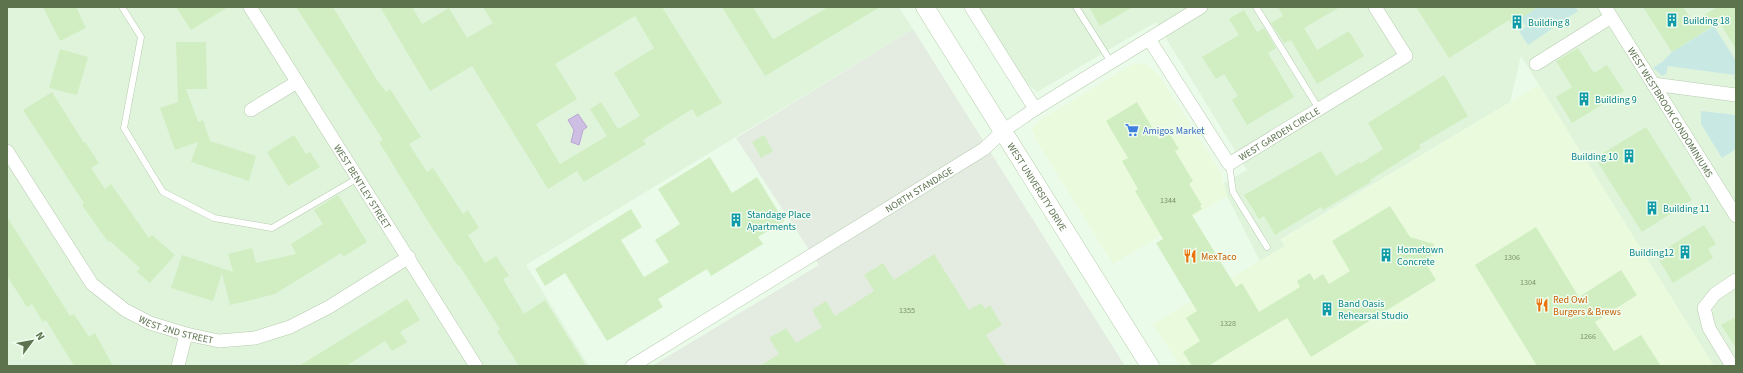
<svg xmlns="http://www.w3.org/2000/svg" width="1743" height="373" viewBox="0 0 1743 373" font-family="'Source Sans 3',sans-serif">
  <rect width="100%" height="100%" fill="#ebfbe9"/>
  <path fill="#dff4db" d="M 7,7 L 899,7 L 913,29 L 526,265 L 589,366 L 7,366 Z
    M 979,7 L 1736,7 L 1736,366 L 1714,366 L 1521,56 L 1510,102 L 1281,239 L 1285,246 L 1260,261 L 1227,196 L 1224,183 L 1247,170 L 1156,22 L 1037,92 L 1027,83 Z"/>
  <path fill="#eafadd" d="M 1140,63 L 1147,65 L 1158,74 L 1220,171 L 1227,196 L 1113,264 L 1038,143 L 1032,129 L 1039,121 L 1131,65 Z
    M 1539,85 L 1714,366 L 1180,366 L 1153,324 L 1285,246 L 1281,240 Z"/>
  <path fill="#e4ece2" d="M 913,29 L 1125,366 L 652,366 L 819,265 L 736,138 Z"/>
  <path fill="#c8e8e4" d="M 1538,7 L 1575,7 L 1578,11 L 1528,45 L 1519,31 L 1526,27 L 1520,18 Z
    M 1714,26 L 1736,61 L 1736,80 L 1734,79 L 1735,75 L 1668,66 L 1666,74 L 1662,76 L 1653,68 L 1662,62 L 1672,52 Z
    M 1701,111 L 1736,115 L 1736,149 L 1722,158 L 1701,124 Z"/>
  <path fill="#cebee3" stroke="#baa5d4" d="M 578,114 L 587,127 L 583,130 L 579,145 L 571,142 L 574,130 L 568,120 Z"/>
  <path fill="#d1eec2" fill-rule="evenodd" d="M 43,7 L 76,7 L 86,28 L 60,41 Z
    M 176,7 L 228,7 L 191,30 Z
    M 296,7 L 333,7 L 377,80 L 386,92 L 390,89 L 421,137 L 409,144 L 427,172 L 433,168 L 463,214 L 468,210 L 479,228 L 468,235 L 485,263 L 496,256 L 509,276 L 503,279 L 524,314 L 545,300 L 586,366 L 519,366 L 497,331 L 500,329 L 459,265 L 458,266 L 429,223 L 379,142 L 383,140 Z
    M 380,7 L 412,7 L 422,24 L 449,8 L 467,38 L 493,23 L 483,7 L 662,7 L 722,103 L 697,117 L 692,109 L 643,140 L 646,144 L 584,182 L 577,171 L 548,189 L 472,66 L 430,91 ZM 635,16 L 654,48 L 614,73 L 640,116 L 618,129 L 601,102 L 590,109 L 607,136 L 560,164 L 536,124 L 577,99 L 555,64 Z
    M 722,7 L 753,7 L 772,38 L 774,39 L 828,7 L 880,7 L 765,76 Z
    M 1089,7 L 1133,7 L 1100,26 Z
    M 1278,7 L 1340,7 L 1304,28 L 1317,50 L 1349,31 L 1364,56 L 1317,84 L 1291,40 L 1284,43 L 1271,23 L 1283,16 Z
    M 1416,7 L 1538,7 L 1512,24 L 1509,20 L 1449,58 Z
    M 1643,7 L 1683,7 L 1693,22 L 1717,7 L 1736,7 L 1736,49 L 1719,22 L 1672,52 Z
    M 1244,10 L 1257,32 L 1264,28 L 1276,48 L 1268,53 L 1294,97 L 1247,125 L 1232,100 L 1238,96 L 1224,74 L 1216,79 L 1202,57 L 1239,35 L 1229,19 Z
    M 176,42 L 206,42 L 207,89 L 186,89 L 198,122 L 203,120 L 210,141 L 256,156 L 249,181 L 191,162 L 198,142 L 175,150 L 160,108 L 178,102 Z
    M 1578,48 L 1594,73 L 1607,65 L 1624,91 L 1572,123 L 1556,97 L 1572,87 L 1556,61 Z
    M 60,49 L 88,57 L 77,95 L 49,88 Z
    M 1444,75 L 1468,116 L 1419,145 L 1421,148 L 1370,180 L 1371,182 L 1323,210 L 1321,207 L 1275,235 L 1264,216 L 1259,219 L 1244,195 L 1321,151 L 1336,176 L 1359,162 L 1360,164 L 1383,149 L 1368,123 Z
    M 52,92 L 84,143 L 85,142 L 99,163 L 91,168 L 105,189 L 111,184 L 149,238 L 152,235 L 175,255 L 150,283 L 137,272 L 140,268 L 110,241 L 108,242 L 82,205 L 84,203 L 23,110 Z
    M 1137,102 L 1159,139 L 1169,133 L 1179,149 L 1175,151 L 1193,181 L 1189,184 L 1202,205 L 1200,206 L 1202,209 L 1192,215 L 1236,287 L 1242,283 L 1259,312 L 1300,287 L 1297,281 L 1310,273 L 1314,280 L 1323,274 L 1329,284 L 1350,271 L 1332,241 L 1390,206 L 1410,237 L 1434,244 L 1428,267 L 1436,280 L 1311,357 L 1287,318 L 1208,366 L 1192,366 L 1183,352 L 1200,341 L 1186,318 L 1197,311 L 1156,243 L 1163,239 L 1135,191 L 1138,189 L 1122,161 L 1128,158 L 1106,121 Z
    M 1646,127 L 1692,200 L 1642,232 L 1595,158 Z
    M 294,135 L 306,154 L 310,152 L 320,167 L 288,186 L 267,152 Z
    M 764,135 L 773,151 L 761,158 L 752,142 Z
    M 710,157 L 732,193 L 757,177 L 784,221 L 758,237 L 763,244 L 711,276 L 707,269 L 658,299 L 663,307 L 607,341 L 565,273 L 545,286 L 535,269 L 631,209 L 642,227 L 621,240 L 644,277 L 669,262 L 655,240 L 680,224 L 658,189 Z
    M 338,195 L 367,242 L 343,257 L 341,253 L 275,294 L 230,305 L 222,273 L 213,301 L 171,288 L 182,255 L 233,272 L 228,254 L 252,248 L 256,263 L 296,254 L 291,244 L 323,224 L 314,210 Z
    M 7,217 L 70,316 L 74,314 L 89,337 L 95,333 L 113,366 L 74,366 L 46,320 L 43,322 L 32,304 L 27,307 L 7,276 Z
    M 1704,225 L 1716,244 L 1708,249 L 1713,258 L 1673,283 L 1656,255 Z
    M 1536,227 L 1579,297 L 1621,270 L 1637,295 L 1595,322 L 1614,351 L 1641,335 L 1661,366 L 1537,366 L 1475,265 Z
    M 934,254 L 969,310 L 981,303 L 985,309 L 990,305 L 1002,325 L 986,335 L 1006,366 L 760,366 L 779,354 L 769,338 L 786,328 L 796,343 L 822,327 L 812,310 L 826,301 L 835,316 L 874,291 L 864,275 L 883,263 L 894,280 Z
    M 407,299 L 420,320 L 400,332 L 407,342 L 392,351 L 385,341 L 346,366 L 299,366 Z
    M 1736,317 L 1736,348 L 1721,325 Z"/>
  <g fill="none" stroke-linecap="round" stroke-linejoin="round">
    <g stroke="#b7ccaf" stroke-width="7">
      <path id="lane" d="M 122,7 L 141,37 L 124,128 L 163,192 L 214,218 L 272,228 L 358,178
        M 1076,7 L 1111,62
        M 1256,7 L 1319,109
        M 1229,164 L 1233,192 L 1267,247"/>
    </g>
    <g stroke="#b7ccaf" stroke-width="14">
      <g id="street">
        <path id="s1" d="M 250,7 L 476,366"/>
        <path d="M 971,7 L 1035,109"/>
        <path id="s2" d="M 1605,7 L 1736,216"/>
        <path id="s3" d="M 1149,39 L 1229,164 L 1406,56 L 1375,7"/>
        <path d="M 1536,64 L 1611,17"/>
        <path d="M 1653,84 L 1736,95"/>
        <path d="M 251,110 L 297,82"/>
        <path id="s4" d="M 7,151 L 92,284 L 125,310 L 150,323 L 186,334 L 219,341 L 255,338 L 290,327 L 329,307 L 409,257"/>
        <path d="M 178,366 L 186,334"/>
        <path id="s5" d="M 632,366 L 984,149 L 1003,131 L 1035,109 L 1201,7"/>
        <path d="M 1732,366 L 1709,328 L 1704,308 L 1715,294 L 1736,280"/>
      </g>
    </g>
    <g stroke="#b6cfad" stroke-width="19">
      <g id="secondary">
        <path id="s6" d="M 925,7 L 1150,366"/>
      </g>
    </g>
    <use href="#lane" stroke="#fff" stroke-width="6"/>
    <use href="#street" stroke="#fff" stroke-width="13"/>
    <use href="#secondary" stroke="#fff" stroke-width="18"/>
  </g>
  <defs>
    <g id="building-bare" transform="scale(1.08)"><path d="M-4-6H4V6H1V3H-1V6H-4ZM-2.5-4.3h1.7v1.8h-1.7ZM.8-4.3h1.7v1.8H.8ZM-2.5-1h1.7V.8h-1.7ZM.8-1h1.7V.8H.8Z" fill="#0f9aa8" stroke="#f1feef" stroke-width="2.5" paint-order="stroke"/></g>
    <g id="supermarket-bare" transform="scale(1.08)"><path d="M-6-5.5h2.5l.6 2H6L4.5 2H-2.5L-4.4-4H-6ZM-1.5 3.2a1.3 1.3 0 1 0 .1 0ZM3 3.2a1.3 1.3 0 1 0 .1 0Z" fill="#3f7fe0" stroke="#f1feef" stroke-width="2.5" paint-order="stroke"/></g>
    <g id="restaurant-bare" transform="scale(1.08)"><path d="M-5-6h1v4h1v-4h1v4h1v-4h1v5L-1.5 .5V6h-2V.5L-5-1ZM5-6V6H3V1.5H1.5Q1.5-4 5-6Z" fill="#e8710a" stroke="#f1feef" stroke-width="2.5" paint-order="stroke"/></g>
  </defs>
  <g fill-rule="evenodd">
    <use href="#building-bare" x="1672" y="20"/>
    <use href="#building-bare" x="1517" y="22"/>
    <use href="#building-bare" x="1584" y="99"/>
    <use href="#supermarket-bare" x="1132" y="130"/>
    <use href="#building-bare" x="1629" y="156"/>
    <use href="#building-bare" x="1652" y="208"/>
    <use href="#building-bare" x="736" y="220"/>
    <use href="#building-bare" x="1685" y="252"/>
    <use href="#building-bare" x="1386" y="255"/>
    <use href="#restaurant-bare" x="1190" y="256"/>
    <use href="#restaurant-bare" x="1542" y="305"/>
    <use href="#building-bare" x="1327" y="309"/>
  </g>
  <g text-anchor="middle" stroke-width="3" stroke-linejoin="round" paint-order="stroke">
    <g font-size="8" fill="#79926b">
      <text x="1168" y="203">1344</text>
      <text x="1512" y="260">1306</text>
      <text x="1528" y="285">1304</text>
      <text x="907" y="313">1355</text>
      <text x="1228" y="326">1328</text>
      <text x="1588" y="339">1266</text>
    </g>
    <g font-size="10" fill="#0d838f" stroke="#f1feef" text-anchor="start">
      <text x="1683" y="24">Building 18</text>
      <text x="1528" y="26">Building 8</text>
      <text x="1595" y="103">Building 9</text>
      <text x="1618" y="160" text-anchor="end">Building 10</text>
      <text x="1663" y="212">Building 11</text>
      <text x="747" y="218">Standage Place<tspan x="747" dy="12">Apartments</tspan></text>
      <text x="1397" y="253">Hometown<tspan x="1397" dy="12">Concrete</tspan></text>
      <text x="1674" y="256" text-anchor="end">Building12</text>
      <text x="1338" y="307">Band Oasis<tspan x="1338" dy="12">Rehearsal Studio</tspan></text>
    </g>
    <g font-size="10" fill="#5c734e" stroke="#f1feef">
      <text dy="4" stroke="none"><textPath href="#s2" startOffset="124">WEST WESTBROOK CONDOMINIUMS</textPath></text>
      <text dy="4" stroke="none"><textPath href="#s3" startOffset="207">WEST GARDEN CIRCLE</textPath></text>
      <text dy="4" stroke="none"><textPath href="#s1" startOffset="212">WEST BENTLEY STREET</textPath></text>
      <text dy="4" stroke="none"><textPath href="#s6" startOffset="212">WEST UNIVERSITY DRIVE</textPath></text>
      <text dy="4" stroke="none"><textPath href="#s5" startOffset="337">NORTH STANDAGE</textPath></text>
      <text dy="4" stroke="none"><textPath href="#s4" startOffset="255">WEST 2ND STREET</textPath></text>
    </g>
    <g font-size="10" fill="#366cbe" stroke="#f1feef" text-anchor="start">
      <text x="1143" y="134">Amigos Market</text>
    </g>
    <g font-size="10" fill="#c56008" stroke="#f1feef" text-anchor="start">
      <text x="1201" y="260">MexTaco</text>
      <text x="1553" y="303">Red Owl<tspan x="1553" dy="12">Burgers &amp; Brews</tspan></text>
    </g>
  </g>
  <rect width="1743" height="373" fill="none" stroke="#5c734e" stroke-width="16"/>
  <g transform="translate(32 341) rotate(58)" stroke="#f1feef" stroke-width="3" paint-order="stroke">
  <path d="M0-3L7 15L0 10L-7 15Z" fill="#5c734e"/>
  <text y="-6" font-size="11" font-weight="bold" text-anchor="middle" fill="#5c734e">N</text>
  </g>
</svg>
